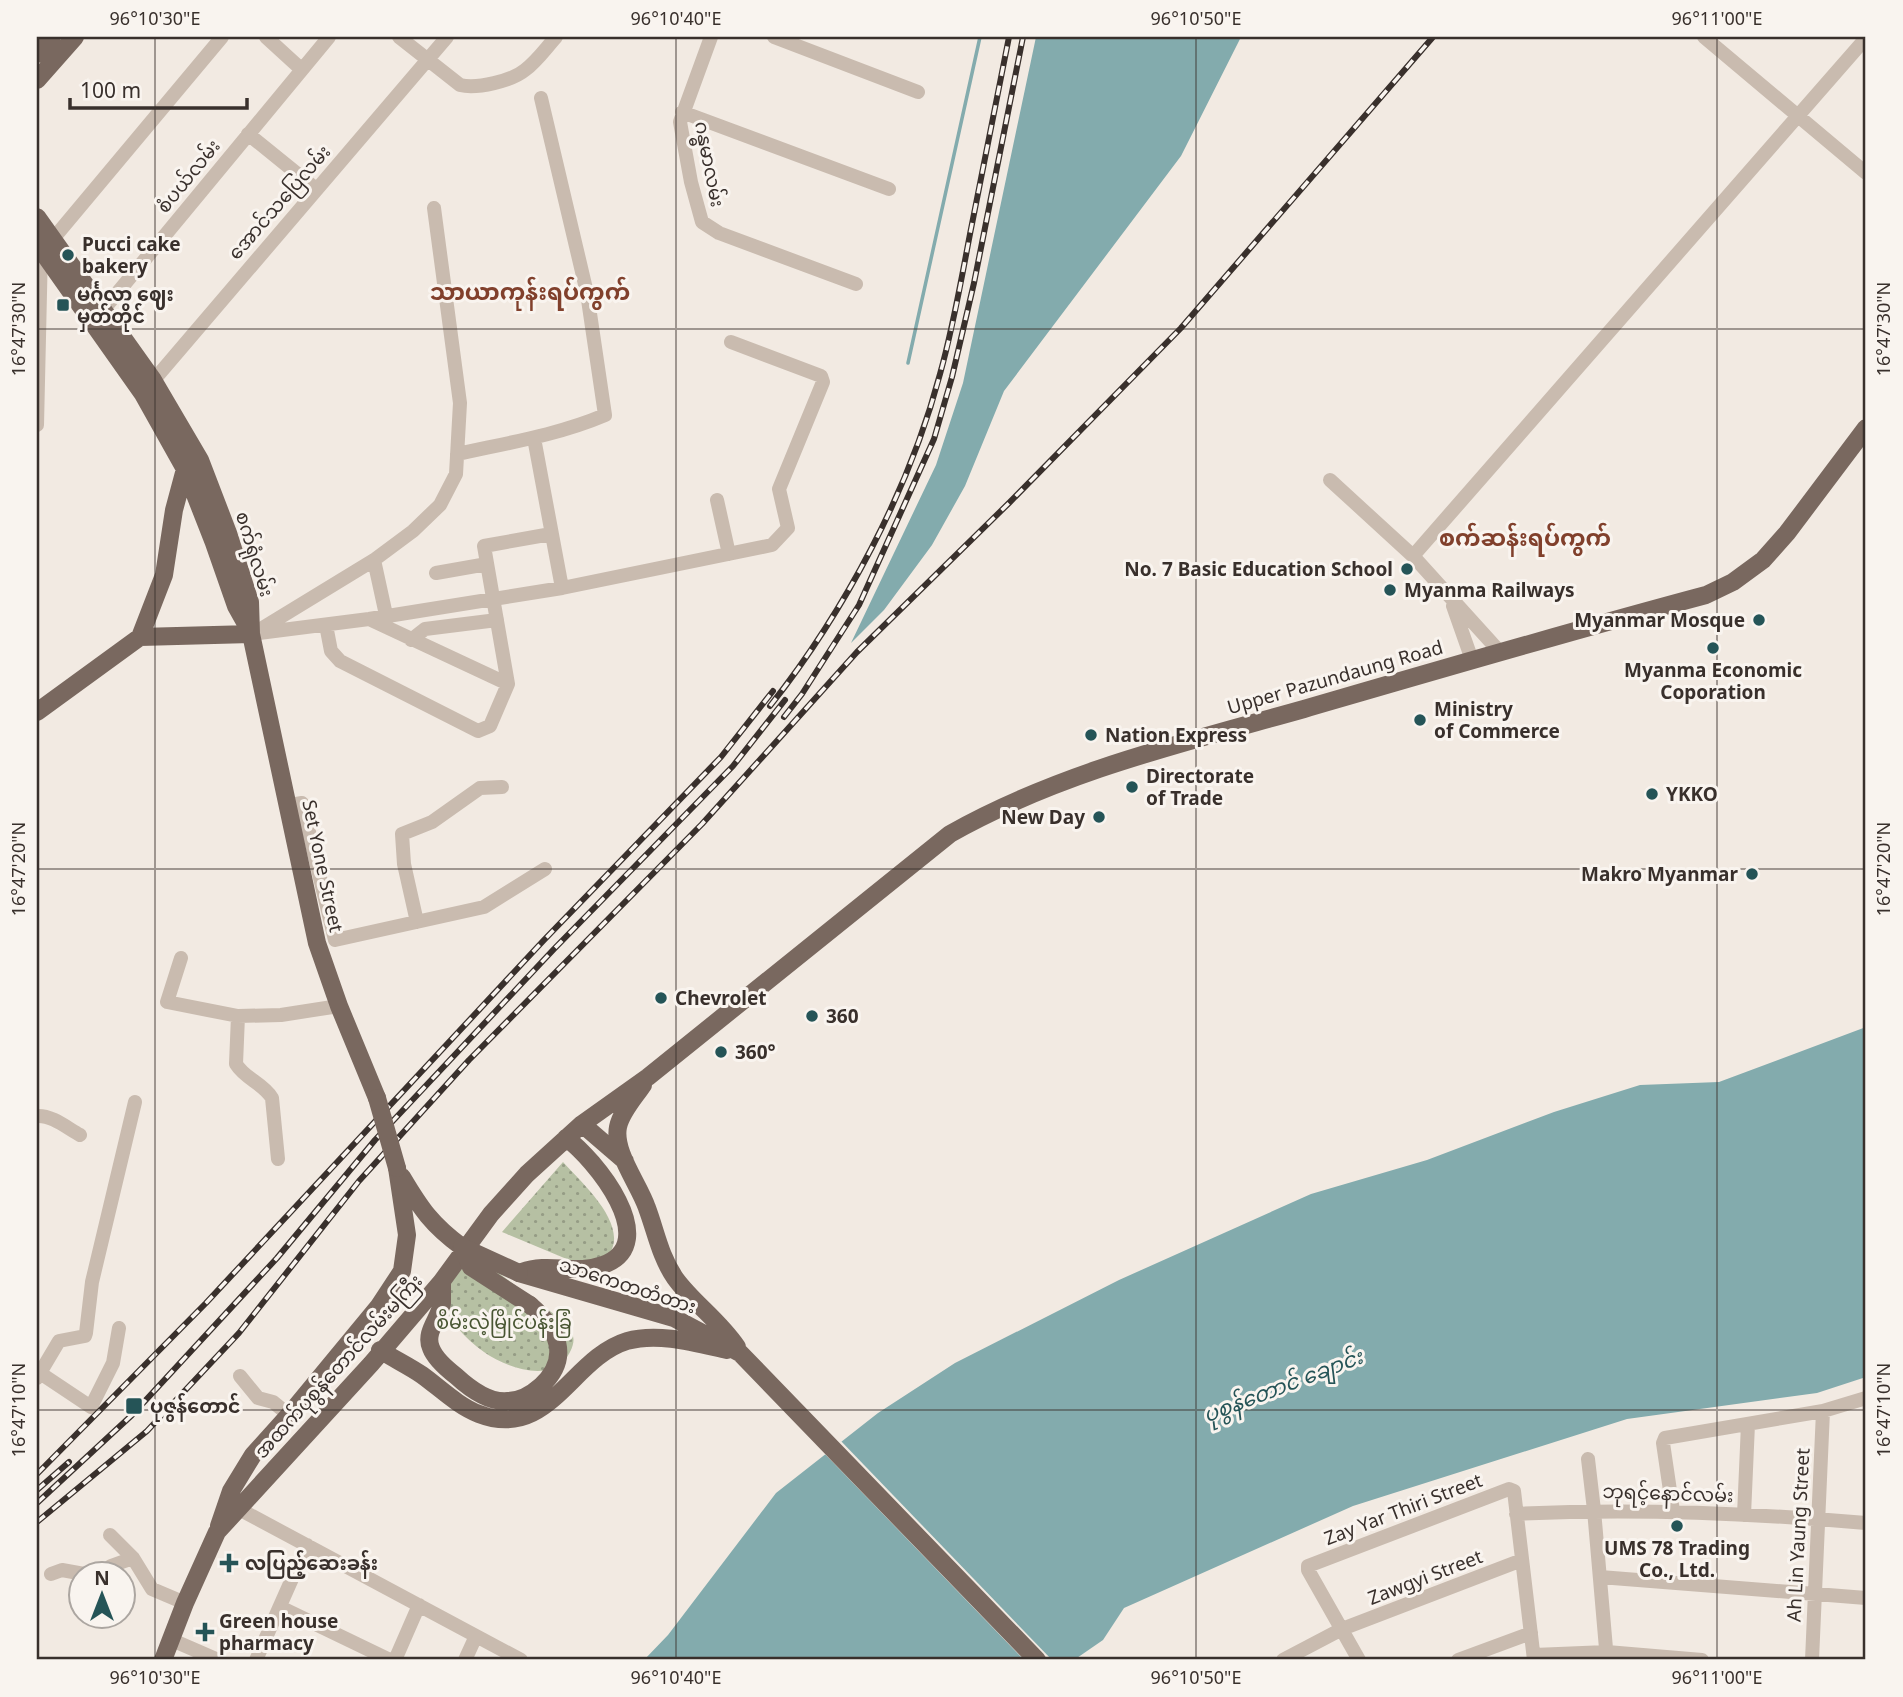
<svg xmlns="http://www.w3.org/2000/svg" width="1903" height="1697" viewBox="0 0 1903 1697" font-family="'Noto Sans','Noto Sans Myanmar',sans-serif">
  <defs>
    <pattern id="park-dots" width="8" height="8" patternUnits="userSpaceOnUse" patternTransform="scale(1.75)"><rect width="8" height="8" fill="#b6c0a3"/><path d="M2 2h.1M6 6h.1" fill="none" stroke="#959c85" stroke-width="1.8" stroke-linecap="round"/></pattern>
  </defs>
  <rect width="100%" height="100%" fill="#f2eae2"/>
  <path fill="url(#park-dots)" d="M 563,1162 C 581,1182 624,1220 612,1249 C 610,1254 605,1258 602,1262 L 581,1265 L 502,1232 Z
    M 473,1254 L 566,1323 C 574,1334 576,1340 570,1352 C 554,1385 507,1368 484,1352 C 465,1339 448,1319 439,1298 Z"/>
  <path fill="#83abad" d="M 1036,37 L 1241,37 L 1181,156 L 1004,391 L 965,486 L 932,545 L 884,610 L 851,643 L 936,465 L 963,383 Z
    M 1866,1027 L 1866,1377 L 1817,1393 L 1627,1419 L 1353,1506 L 1124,1608 L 1103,1640 L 1074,1660 L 644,1660 L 668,1635 L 776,1493 L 878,1413 L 955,1363 L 1119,1280 L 1311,1194 L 1427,1160 L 1554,1112 L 1640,1085 L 1719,1082 Z"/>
  <path fill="#f2eae2" d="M 839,1439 L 1052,1660 L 1024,1660 L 823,1452 Z"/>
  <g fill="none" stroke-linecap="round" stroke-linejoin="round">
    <path stroke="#83abad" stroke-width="3.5" d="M 908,363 L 980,37"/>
    <path stroke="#c9bbaf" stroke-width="14" d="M 266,37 L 301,69
      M 399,37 L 460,85 C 477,89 512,81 525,70 C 537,61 546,48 556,37
      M 711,37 L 680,122 L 691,182 L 702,222 L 719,233 L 856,284
      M 774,37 L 918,92
      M 1704,37 L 1866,173
      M 682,112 L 889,189
      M 248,134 L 316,189
      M 53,239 L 222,37
      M 104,309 L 329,37
      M 148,387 L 447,37
      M 37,425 L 41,249
      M 534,438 L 562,588
      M 457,454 C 507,443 558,435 605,415 L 587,293 L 541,98
      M 1330,480 L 1413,556 L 1499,651
      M 717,500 L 729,554
      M 1413,556 L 1866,38
      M 374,560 L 386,615
      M 436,573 L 487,564
      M 1453,606 L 1472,660
      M 369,619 L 508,684
      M 326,625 L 331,651 L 340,661 L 478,731 L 490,726 L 508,684 L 484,546 L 551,534
      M 256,632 L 374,560 L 413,531 L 440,505 L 456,474 L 460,403 L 434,208
      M 251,634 L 369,619 L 562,588 L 772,545 L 788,528 L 779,489 L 823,382 L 821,376 L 731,342
      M 411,640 L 425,629 L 497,620
      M 290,805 L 302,803 L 335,940 L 484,907 L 545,869
      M 417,922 L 404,864 L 402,834 L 432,822 L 480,788 L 502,787
      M 181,958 L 167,1002 L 238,1016 L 281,1015 L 339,1006
      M 238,1016 L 236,1064 C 245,1079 263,1083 272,1098 L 278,1159
      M 37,1116 C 52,1115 67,1128 80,1135
      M 37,1371 L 91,1407 L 113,1363 L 119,1328
      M 240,1376 L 258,1398 L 273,1402 L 289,1415
      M 37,1378 L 59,1341 L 85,1336 L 86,1333 L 92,1282 L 135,1102
      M 1588,1459 L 1594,1510 L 1607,1660
      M 239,1509 L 521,1660
      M 1673,1511 L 1663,1443 L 1665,1438 L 1823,1411 L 1866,1398
      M 1516,1514 C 1633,1508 1749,1513 1866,1523
      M 1744,1515 L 1748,1424
      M 110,1535 L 133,1558 L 152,1589 L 185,1603
      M 51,1574 L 62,1570 L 84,1574
      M 101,1574 L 111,1566 L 133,1558
      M 1600,1577 L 1866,1598
      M 280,1607 L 390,1660
      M 172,1640 L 218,1660
      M 1534,1655 L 1607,1652 L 1702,1660
      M 256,1660 L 307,1545
      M 395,1660 L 419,1605
      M 465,1660 L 476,1636
      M 1283,1660 L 1342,1629 L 1522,1560
      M 1359,1660 L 1308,1570 L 1308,1566 L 1509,1489 L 1514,1491 L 1534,1660
      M 1458,1660 L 1531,1633
      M 1812,1660 L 1823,1411"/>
    <path stroke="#79685f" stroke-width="18" d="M 37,54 L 52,37
      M 37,80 L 75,37
      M 37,217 L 153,380 L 200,460 L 228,533 L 250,602 L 251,634 L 317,943 L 339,1006 L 377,1098
      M 37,244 L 143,394 L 185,469 L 214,543 L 236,606 L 250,631
      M 140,637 L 251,634
      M 37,712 L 140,637 L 164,575 L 174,510 L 185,469 L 188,468
      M 643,1085 C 635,1097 621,1112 618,1127 C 613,1152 639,1184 647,1208 C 656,1232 660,1256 675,1278 C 692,1302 719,1320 737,1347
      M 582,1124 L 625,1161
      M 402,1177 C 421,1209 432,1225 462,1247
      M 522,1272 C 549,1262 576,1275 603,1265 C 664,1243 594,1158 566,1138
      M 519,1273 L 674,1318 L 740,1353 L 1037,1660
      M 442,1281 C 442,1288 442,1296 442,1303 C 440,1318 424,1332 431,1348 C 435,1359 447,1369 456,1376 C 469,1388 489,1403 508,1401 C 520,1401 532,1394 541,1386 C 572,1357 557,1328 530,1305
      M 380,1350 C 394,1359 409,1366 422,1375 C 440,1388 458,1406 479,1414 C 549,1441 571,1358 627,1341 C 658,1332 696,1343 727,1350
      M 219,1526 L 231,1491 L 253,1455 L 289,1415 L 379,1306 L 402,1271 L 407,1235 L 397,1168
      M 163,1660 L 185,1603 L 217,1532 L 371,1364 L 442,1281 L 491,1214 L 527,1174 L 582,1124 L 648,1077 L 950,834 C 1060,772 1183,743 1304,709 C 1438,670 1571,631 1706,595 L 1733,582 L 1763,560 L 1787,533 L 1866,428"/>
    <g stroke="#39302c" stroke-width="6">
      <path id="rail" d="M 770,706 C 845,611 909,491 940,374 C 953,328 961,281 970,234 C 983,168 996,103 1009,37
        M 784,717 L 802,694 L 859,605 L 934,439 L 952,377 L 974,283 L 1023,37
        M 37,1474 L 206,1303 L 544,940 L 721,757 L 773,691
        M 37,1490 L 69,1462
        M 37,1503 L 132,1415 L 277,1258 L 375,1140 L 554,949 L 733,766 L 785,700
        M 37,1522 L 147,1431 L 239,1333 L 359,1181 L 469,1060 L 702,824 L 857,652 L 1009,503 L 1181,328 L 1433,37"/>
    </g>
    <use href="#rail" stroke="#f9f4ef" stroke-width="3.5" stroke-dasharray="10" stroke-linecap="butt"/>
    <path stroke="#79685f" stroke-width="18" d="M 377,1098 L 397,1168
      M 462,1247 L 471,1267 L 530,1305
      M 462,1247 L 519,1273"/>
  </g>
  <path fill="none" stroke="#39302c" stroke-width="2" stroke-opacity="0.45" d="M 155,37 L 155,1660M 676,37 L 676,1660M 1196,37 L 1196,1660M 1717,37 L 1717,1660M 37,329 L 1866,329M 37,869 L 1866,869M 37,1410 L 1866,1410"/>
  <g fill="#255457" stroke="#f9f4ef" stroke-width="2.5">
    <circle cx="68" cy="255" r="7"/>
    <rect x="56" y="298" width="14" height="14" rx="3.5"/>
    <circle cx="1407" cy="569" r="7"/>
    <circle cx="1390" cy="590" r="7"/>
    <circle cx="1759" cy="620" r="7"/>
    <circle cx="1713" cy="648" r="7"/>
    <circle cx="1420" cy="720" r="7"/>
    <circle cx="1091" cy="735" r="7"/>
    <circle cx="1132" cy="787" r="7"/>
    <circle cx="1652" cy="794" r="7"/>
    <circle cx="1099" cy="817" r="7"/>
    <circle cx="1752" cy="874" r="7"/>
    <circle cx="661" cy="998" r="7"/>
    <circle cx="812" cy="1016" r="7"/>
    <circle cx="721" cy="1052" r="7"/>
    <rect x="125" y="1397" width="18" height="18" rx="3.5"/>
    <circle cx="1677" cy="1526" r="7"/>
    <path d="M225.5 1552.5h7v7h7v7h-7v7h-7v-7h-7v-7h7z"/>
    <path d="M201.5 1621.5h7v7h7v7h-7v7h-7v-7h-7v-7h7z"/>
  </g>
  <g text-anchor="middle" stroke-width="6" stroke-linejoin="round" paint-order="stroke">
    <g font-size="19" fill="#39302c" stroke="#f9f4ef">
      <text transform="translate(710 164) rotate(79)" y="7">ဂန္ဓမာလမ်း</text>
      <text transform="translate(188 176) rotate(-51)" y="7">စံပယ်လမ်း</text>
      <text transform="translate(279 202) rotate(-49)" y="7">အောင်သပြေလမ်း</text>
      <text transform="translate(255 554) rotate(73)" y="7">စက်ရုံလမ်း</text>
      <text transform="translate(1335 677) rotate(-16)" y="7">Upper Pazundaung Road</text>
      <text transform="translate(323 866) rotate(78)" y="7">Set Yone Street</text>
      <text transform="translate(628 1285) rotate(18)" y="7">သာကေတတံတား</text>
      <text transform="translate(338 1366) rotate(-48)" y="7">အထက်ပုစွန်တောင်လမ်းမကြီး</text>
      <text transform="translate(1668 1493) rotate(2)" y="7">ဘုရင့်နောင်လမ်း</text>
      <text transform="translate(1403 1509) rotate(-21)" y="7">Zay Yar Thiri Street</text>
      <text transform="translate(1798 1535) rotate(-87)" y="7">Ah Lin Yaung Street</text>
      <text transform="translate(1425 1577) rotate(-21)" y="7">Zawgyi Street</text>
    </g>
    <g font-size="19" font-weight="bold" fill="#39302c" stroke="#f9f4ef" text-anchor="start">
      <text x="82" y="251">Pucci cake<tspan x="82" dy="22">bakery</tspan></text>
      <text x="77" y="301">မင်္ဂလာ ဈေး<tspan x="77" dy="22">မှတ်တိုင်</tspan></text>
      <text x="1393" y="576" text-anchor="end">No. 7 Basic Education School</text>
      <text x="1404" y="597">Myanma Railways</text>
      <text x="1745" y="627" text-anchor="end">Myanmar Mosque</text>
      <text x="1713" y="677" text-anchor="middle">Myanma Economic<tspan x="1713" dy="22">Coporation</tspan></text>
      <text x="1434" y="716">Ministry<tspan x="1434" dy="22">of Commerce</tspan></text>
      <text x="1105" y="742">Nation Express</text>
      <text x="1146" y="783">Directorate<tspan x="1146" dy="22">of Trade</tspan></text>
      <text x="1666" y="801">YKKO</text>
      <text x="1085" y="824" text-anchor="end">New Day</text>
      <text x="1738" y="881" text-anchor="end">Makro Myanmar</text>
      <text x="675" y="1005">Chevrolet</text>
      <text x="826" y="1023">360</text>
      <text x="735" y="1059">360°</text>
      <text x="150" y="1413">ပုဇွန်တောင်</text>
      <text x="1677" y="1555" text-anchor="middle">UMS 78 Trading<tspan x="1677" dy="22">Co., Ltd.</tspan></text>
      <text x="245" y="1570">လပြည့်ဆေးခန်း</text>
      <text x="219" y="1628">Green house<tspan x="219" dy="22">pharmacy</tspan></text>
    </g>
    <g font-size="19" fill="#485532" stroke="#f9f4ef">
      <text x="504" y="1329">စိမ်းလဲ့မြိုင်ပန်းခြံ</text>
    </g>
    <g font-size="21" font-style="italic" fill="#255457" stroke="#f9f4ef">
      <text transform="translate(1283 1386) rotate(-21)" y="7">ပုစွန်တောင် ချောင်း</text>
    </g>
    <g font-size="23" font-weight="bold" fill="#81402c" stroke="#f9f4ef">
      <text x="530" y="300">သာယာကုန်းရပ်ကွက်</text>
      <text x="1525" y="546">စက်ဆန်းရပ်ကွက်</text>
    </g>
  </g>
  <rect width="1903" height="1697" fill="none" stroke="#f9f4ef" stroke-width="77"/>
  <g transform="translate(102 1595)"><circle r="33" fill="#f9f4ef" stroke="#aca6a1" stroke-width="2"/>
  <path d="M0-5L12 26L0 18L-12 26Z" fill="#255457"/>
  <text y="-10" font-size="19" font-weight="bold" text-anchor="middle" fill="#39302c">N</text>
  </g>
  <path d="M70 98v10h177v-10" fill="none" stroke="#39302c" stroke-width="3.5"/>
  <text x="80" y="98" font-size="21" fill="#39302c" stroke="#f9f4ef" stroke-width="5" paint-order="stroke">100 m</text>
  <rect x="38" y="38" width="1826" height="1620" fill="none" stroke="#39302c" stroke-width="2.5"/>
  <g font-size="18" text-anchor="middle" fill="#39302c">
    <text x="155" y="25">96°10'30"E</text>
    <text x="676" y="25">96°10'40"E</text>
    <text x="1196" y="25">96°10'50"E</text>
    <text x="1717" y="25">96°11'00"E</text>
    <text transform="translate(19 329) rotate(-90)" y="6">16°47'30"N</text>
    <text transform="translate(1884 329) rotate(-90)" y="6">16°47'30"N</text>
    <text transform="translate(19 869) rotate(-90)" y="6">16°47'20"N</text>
    <text transform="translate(1884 869) rotate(-90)" y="6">16°47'20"N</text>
    <text transform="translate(19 1410) rotate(-90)" y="6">16°47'10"N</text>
    <text transform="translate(1884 1410) rotate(-90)" y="6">16°47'10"N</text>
    <text x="155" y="1684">96°10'30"E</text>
    <text x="676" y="1684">96°10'40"E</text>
    <text x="1196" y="1684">96°10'50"E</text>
    <text x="1717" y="1684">96°11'00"E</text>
  </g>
</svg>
